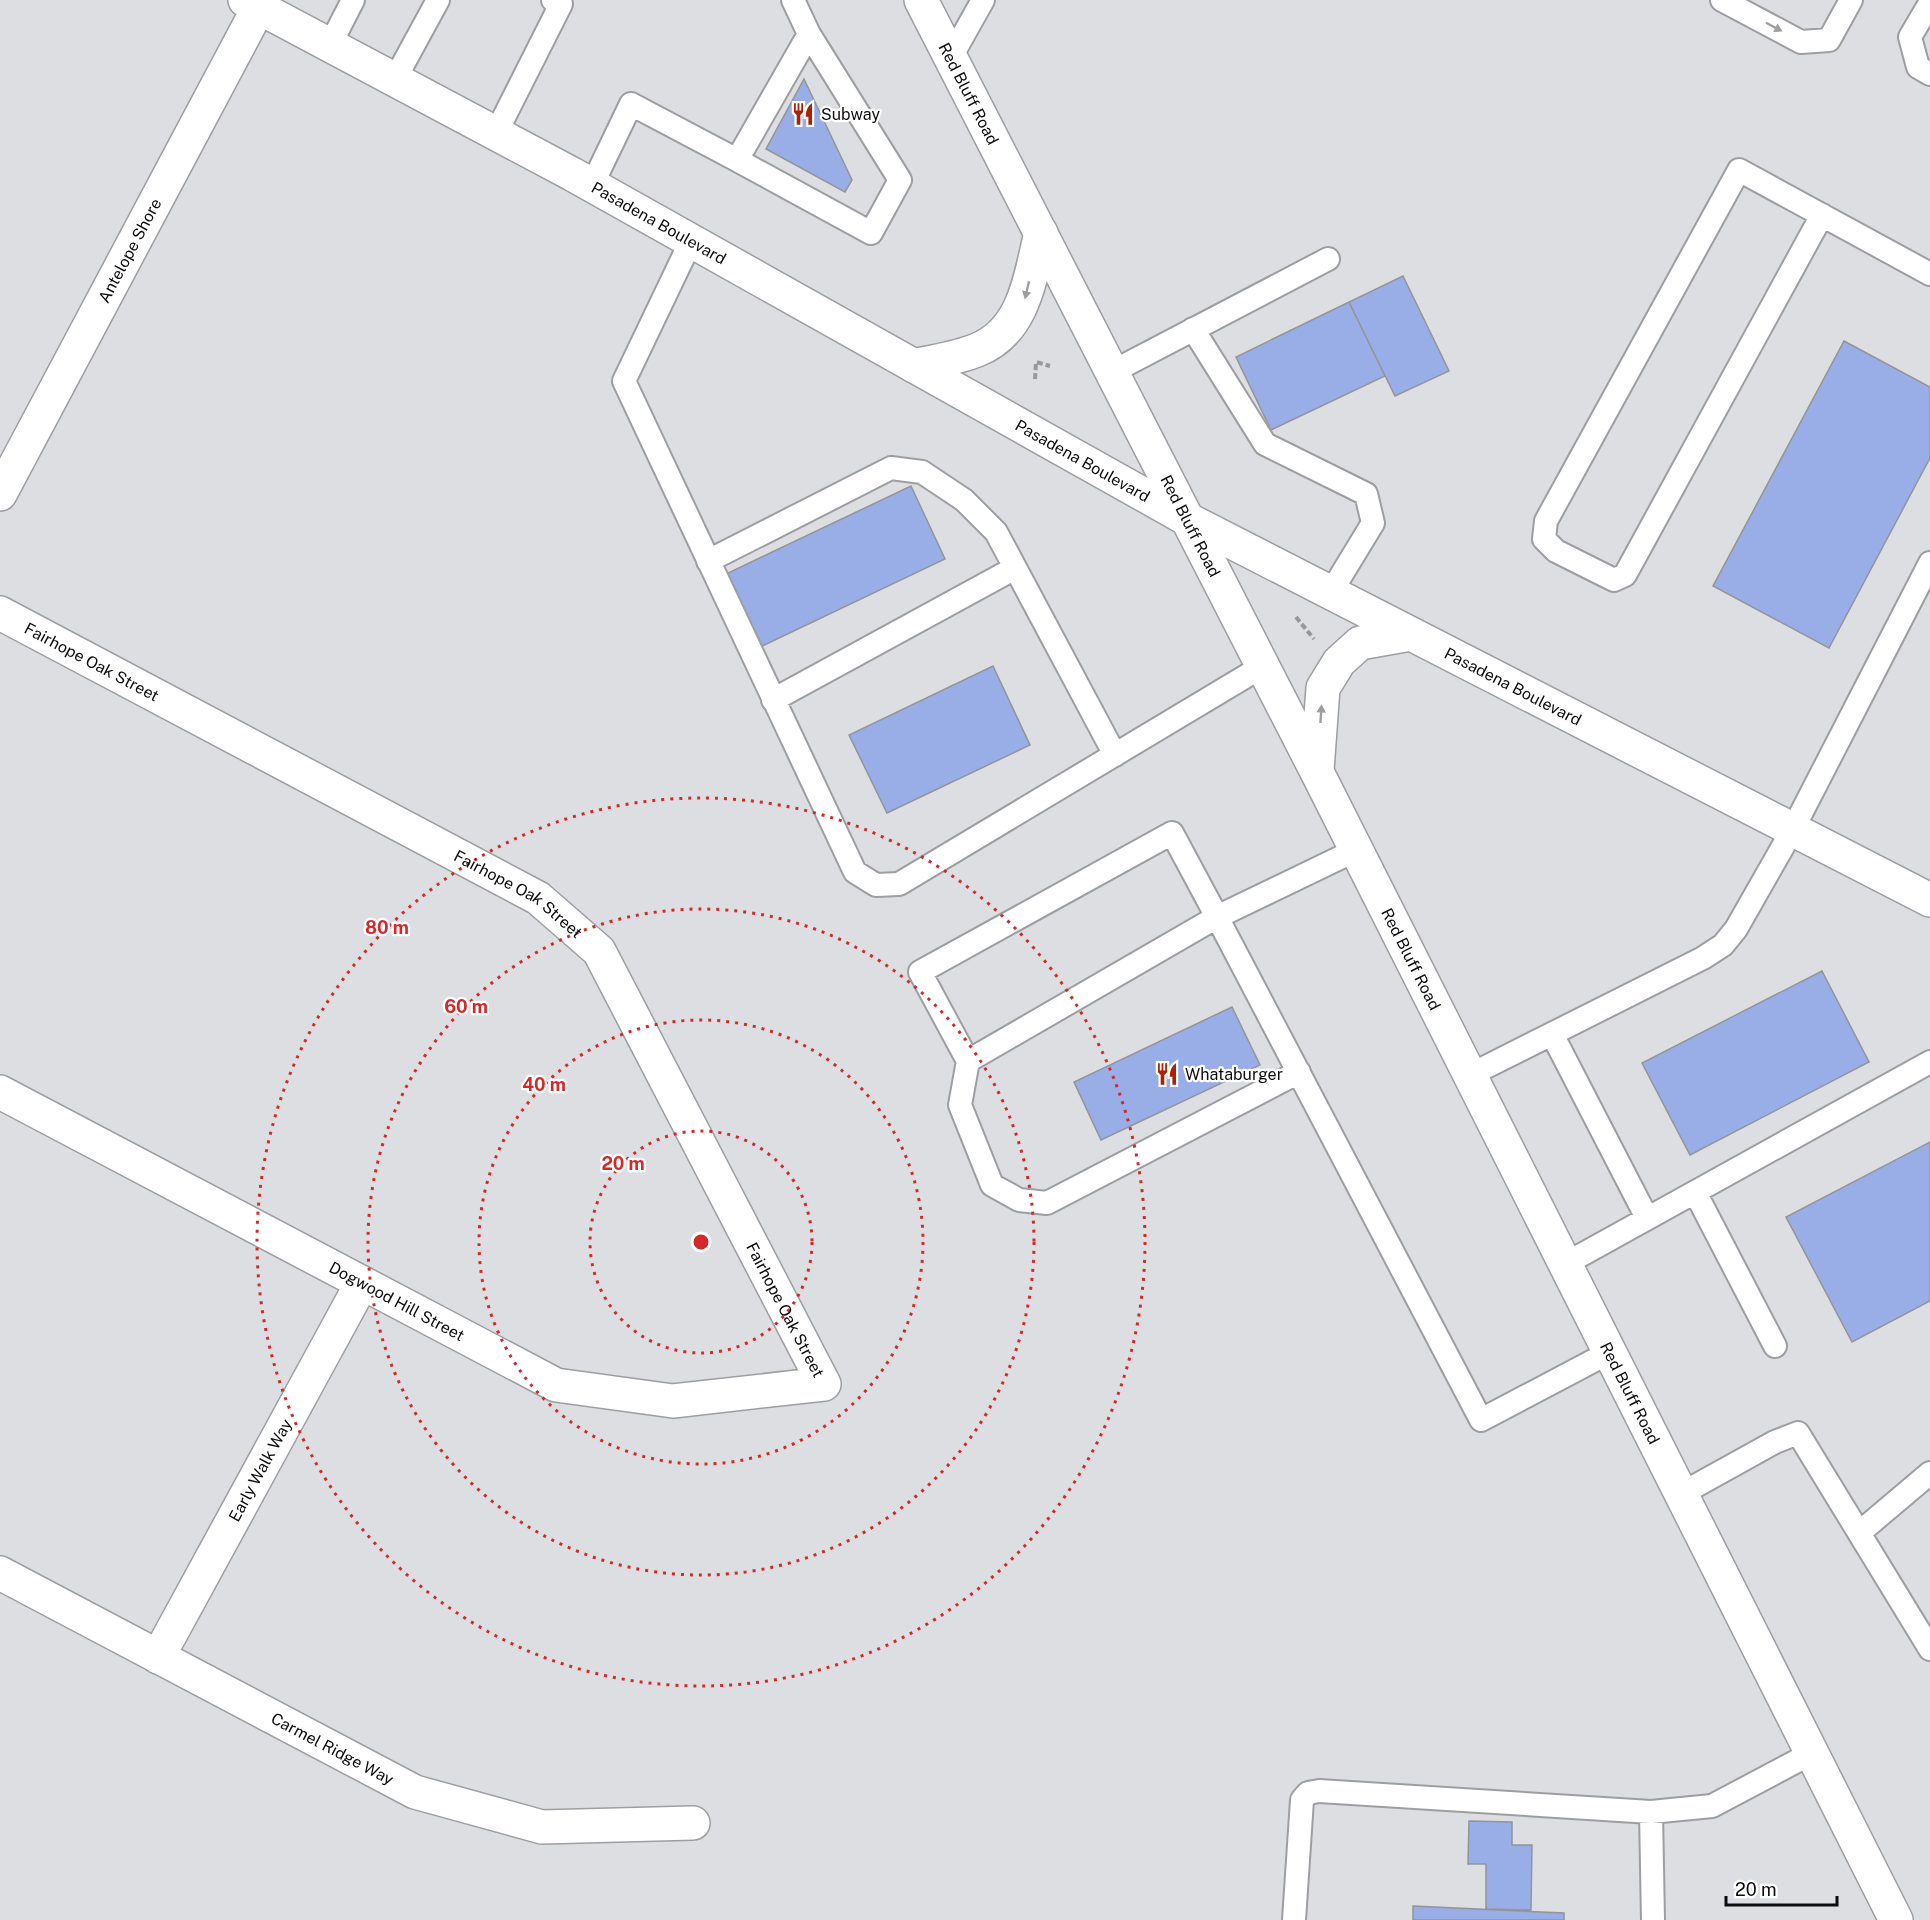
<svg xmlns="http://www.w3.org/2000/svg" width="1930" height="1920" viewBox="0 0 1930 1920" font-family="'Public Sans',sans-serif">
  <rect width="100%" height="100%" fill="#dddee2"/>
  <path fill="#99ade7" stroke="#939498" stroke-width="1.5" d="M 804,79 L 852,180 L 845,192 L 766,149 Z
    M 1403,276 L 1449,371 L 1395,396 L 1349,302 Z
    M 1349,302 L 1385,376 L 1271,430 L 1236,357 Z
    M 1844,341 L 1930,387 L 1930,458 L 1829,648 L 1713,586 Z
    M 911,486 L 945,559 L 760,647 L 726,574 Z
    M 993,666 L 1030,745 L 887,813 L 849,735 Z
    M 1822,971 L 1869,1062 L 1690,1155 L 1642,1063 Z
    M 1232,1007 L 1260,1065 L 1101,1140 L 1074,1082 Z
    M 1930,1142 L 1930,1301 L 1852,1342 L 1786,1217 Z
    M 1469,1821 L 1512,1822 L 1512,1845 L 1532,1845 L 1531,1910 L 1486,1909 L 1486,1864 L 1468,1864 Z
    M 1413,1906 L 1564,1913 L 1564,1920 L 1413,1920 Z"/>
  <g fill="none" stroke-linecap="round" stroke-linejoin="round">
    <g stroke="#9d9ea2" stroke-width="26">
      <path id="service" d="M 1722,0 L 1801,42 L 1829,40 L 1851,0
        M 1930,3 L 1910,37 L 1918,67 L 1930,74
        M 330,45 L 353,0
        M 951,57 L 983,0
        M 395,79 L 438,0
        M 496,133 L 561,4 L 553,0
        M 737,160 L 871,233 L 900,180 L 809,34
        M 592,185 L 631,104 L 737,160 L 809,34 L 793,0
        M 1822,215 L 1625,575 L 1614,580 L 1556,551 L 1544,539 L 1546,521 L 1739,170 L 1930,274
        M 691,241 L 624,381 L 855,872 L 876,885 L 899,884 L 1263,666
        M 1193,329 L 1265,444 L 1366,494 L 1373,523 L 1331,592
        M 1112,372 L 1328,259
        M 708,561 L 891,468 L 922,472 L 964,500 L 996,532 L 1115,755
        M 773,700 L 1015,568
        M 1172,833 L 1217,917 L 968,1061 L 920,972 Z
        M 1356,850 L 1217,917 L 1481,1420 L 1610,1352
        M 1552,1034 L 1647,1218
        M 968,1061 L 960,1105 L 992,1185 L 1019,1200 L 1047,1203 L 1299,1072
        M 1470,1075 L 1703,958 L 1723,945 L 1736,929 L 1793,829 L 1930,563
        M 1695,1192 L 1775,1346
        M 1565,1264 L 1930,1062
        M 1681,1494 L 1775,1442 L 1798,1433 L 1930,1649
        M 1859,1533 L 1930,1473
        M 1294,1920 L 1302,1800 L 1308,1793 L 1319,1791 L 1651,1812
        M 1653,1920 L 1651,1812 L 1712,1806 L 1812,1753"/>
    </g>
    <g stroke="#9d9ea2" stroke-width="36">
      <g id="minor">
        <path id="s1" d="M 0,494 L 259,7"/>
        <path id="s2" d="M 0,613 L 538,898 L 599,951 L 824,1384 L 673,1401 L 556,1385 L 0,1092"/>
        <path id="s3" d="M 0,1573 L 415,1792 L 542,1827 L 693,1823"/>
        <path id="s4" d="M 158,1657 L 362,1283"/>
      </g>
    </g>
    <g stroke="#9d9ea2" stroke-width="36">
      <g id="secondary">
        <path id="s5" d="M 245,0 L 572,174 L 1187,519 L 1930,900"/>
      </g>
    </g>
    <g stroke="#9d9ea2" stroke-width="36">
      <g id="primary">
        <path id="s6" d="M 921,0 L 1317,772 L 1896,1920"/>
        <path d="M 914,366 C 935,361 958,358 977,350 C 1025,331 1030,277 1041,233"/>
        <path d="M 1317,770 L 1323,688 L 1339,662 L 1360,643 L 1411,634"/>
      </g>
    </g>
    <path stroke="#97989b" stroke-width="4" stroke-dasharray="6 3" stroke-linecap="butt" d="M 1035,379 L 1036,362 L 1050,366
      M 1296,617 L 1314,639"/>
    <use href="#service" stroke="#fff" stroke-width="22"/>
    <use href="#minor" stroke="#fff" stroke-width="33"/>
    <use href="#secondary" stroke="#fff" stroke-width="33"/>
    <use href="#primary" stroke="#fff" stroke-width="33"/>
  </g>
  <defs><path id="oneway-solid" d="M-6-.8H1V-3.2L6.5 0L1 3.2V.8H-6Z" transform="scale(1.5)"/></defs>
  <g fill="#9e9e9f">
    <use href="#oneway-solid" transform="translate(1774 27) rotate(28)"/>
    <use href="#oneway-solid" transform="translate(1027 290) rotate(103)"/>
    <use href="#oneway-solid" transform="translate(1321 714) rotate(-86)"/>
  </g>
  <g fill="none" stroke="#d62828" stroke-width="3" stroke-dasharray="3 6">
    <circle cx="701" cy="1242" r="111"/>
    <circle cx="701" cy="1242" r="222"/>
    <circle cx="701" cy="1242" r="333"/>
    <circle cx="701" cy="1242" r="444"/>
  </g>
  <defs>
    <g id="restaurant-bare" transform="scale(1.8)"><path d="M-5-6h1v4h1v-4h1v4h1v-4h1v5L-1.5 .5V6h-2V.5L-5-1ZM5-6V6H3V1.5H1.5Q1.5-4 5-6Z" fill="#ae2100" stroke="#fff" stroke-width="2.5" paint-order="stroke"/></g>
  </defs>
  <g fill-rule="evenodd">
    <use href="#restaurant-bare" x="803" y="114"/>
    <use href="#restaurant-bare" x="1167" y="1074"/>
  </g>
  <g text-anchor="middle" stroke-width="4.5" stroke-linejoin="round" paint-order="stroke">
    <g font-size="16" fill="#0c0c0e" stroke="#fff">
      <text dy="6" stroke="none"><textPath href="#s6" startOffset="105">Red Bluff Road</textPath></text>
      <text dy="6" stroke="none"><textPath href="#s5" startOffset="470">Pasadena Boulevard</textPath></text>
      <text dy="6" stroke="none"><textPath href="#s1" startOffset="276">Antelope Shore</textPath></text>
      <text dy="6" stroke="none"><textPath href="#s5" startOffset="956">Pasadena Boulevard</textPath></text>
      <text dy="6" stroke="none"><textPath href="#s6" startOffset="591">Red Bluff Road</textPath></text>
      <text dy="6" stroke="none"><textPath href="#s2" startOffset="104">Fairhope Oak Street</textPath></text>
      <text dy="6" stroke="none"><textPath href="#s5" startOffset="1442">Pasadena Boulevard</textPath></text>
      <text dy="6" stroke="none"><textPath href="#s2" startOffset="590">Fairhope Oak Street</textPath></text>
      <text dy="6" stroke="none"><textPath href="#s6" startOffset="1077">Red Bluff Road</textPath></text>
      <text transform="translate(397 1301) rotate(28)" y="6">Dogwood Hill Street</text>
      <text dy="6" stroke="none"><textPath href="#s2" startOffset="1094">Fairhope Oak Street</textPath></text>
      <text dy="6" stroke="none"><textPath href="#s6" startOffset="1563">Red Bluff Road</textPath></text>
      <text dy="6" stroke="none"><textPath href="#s4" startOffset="213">Early Walk Way</textPath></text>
      <text dy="6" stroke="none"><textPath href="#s3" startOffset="376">Carmel Ridge Way</textPath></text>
    </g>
    <g font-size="16" fill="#0c0c0e" stroke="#fff" text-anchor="start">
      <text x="821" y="120">Subway</text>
      <text x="1185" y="1080">Whataburger</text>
    </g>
  </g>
  <circle cx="701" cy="1242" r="9" fill="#d62828" stroke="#fff" stroke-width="3"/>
  <g font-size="18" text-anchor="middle" font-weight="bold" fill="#d62828" stroke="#fff" stroke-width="4.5" stroke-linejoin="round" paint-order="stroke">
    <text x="387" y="934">80 m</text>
    <text x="466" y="1013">60 m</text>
    <text x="544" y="1091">40 m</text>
    <text x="623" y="1170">20 m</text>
  </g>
  <path d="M1726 1896v9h111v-9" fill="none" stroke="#0c0c0e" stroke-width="3"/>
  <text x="1735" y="1896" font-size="18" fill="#0c0c0e" stroke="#ffffff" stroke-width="4.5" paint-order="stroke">20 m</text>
</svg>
